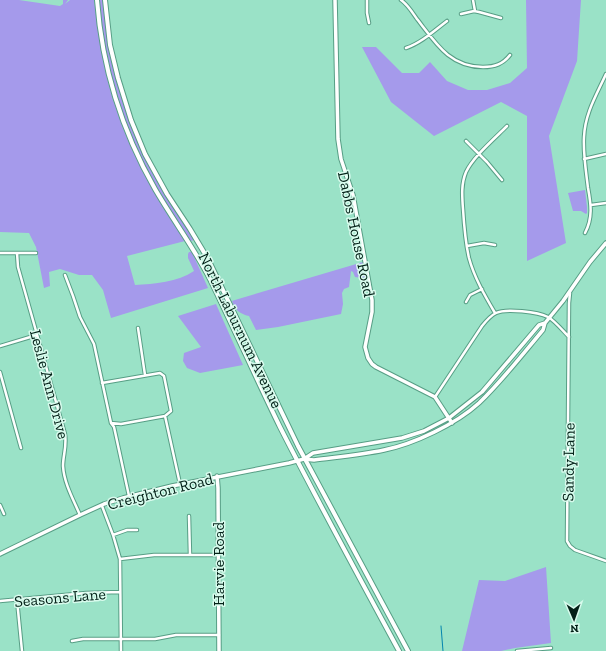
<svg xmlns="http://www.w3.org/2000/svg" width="606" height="651" viewBox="0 0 606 651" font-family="'Zilla Slab',serif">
  <rect width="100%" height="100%" fill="#9ae2c7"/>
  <path fill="#a59aeb" d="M 0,0 L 19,0 L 60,6 L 63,4 L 63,0 L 68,0 L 65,4 L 70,0 L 94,0 C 99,37 104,75 117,111 C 132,157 159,199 185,241 L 127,256 L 135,285 C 154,284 178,282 194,271 L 188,258 L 188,254 L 189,252 L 192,252 L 208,288 L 111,318 L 103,290 L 92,275 L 79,275 L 60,269 L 49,272 L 50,286 L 44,288 L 36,247 L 29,233 L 0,232 Z
    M 99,0 L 103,0 C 107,64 128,127 158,183 C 168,202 181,219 193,237 L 193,240 L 192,241 L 190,240 C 179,222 166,205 156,186 C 122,130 104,65 99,0 Z
    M 526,0 L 581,0 L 577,61 L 549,136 L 566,243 L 527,261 L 527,116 L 501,102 L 434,136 L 391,102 L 362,47 L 376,47 L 402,73 L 419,73 L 430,62 L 447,81 L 468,90 L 487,90 L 510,83 L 527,68 Z
    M 585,190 L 587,207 L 587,213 L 586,214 L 581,211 L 573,211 L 568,193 Z
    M 363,262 L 366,277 L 362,278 L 355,277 L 353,272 L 351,271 L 349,287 L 344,289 L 342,293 L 343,304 L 341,314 L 278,327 L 256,330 L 249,316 C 240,314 235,310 232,301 L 235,300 Z
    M 216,304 L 243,365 L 200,373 L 187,368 L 183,361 L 184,353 L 201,347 L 178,316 Z
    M 546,567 L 551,643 L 515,648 L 501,651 L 462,651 L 479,580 L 505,581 Z"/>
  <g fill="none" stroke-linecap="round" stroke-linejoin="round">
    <path stroke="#0385ae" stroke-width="1" d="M 441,626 L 443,651"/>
    <g stroke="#579e85" stroke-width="4.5">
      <path id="street" d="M 367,0 L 367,13 L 369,23
        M 401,0 C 408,5 412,12 417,19 C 435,42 449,67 483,67 C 495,67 503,64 510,55
        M 473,0 L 475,11
        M 461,14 L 474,11 L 479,12 L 501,18
        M 406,48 C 421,43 434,31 447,21
        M 466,141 L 487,162 L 502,180
        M 584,159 L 606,154
        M 591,205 L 606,203
        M 585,233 C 593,218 591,204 588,188 C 586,171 583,154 584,137 C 585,113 597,94 606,74
        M 467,246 L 484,243 L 495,245
        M 0,253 L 36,253
        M 17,253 L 18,267 L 65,434 C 67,447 63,455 63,466 C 64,483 73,499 80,515
        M 65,275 L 73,296 L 80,317 L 94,344 L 111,423 L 114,427 L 129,496
        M 570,293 L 569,303 L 567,541 L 570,546 L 575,550 L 606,561
        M 466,302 L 470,295 L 482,289
        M 495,313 C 485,296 474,277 469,258 C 465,241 464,225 463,209 C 462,196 461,184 466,172 C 473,157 494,139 507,126
        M 138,328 L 145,375
        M 0,346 L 37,335
        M 0,372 L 21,448
        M 102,383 L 160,373 L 164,376 L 171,411 L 165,416 L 180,484
        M 435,397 L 482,326 C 486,321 490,316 496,313 C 506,308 538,312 548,317 C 554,320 564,332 569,337
        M 111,423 L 121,424 L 165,416
        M 0,505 L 4,514
        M 102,506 L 113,535 L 120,559 L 121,651
        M 189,516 L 190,555
        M 113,535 L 127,530 L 137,530
        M 120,559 L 154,555 L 218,555
        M 17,600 L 22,651
        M 0,601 L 86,593 L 120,592
        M 72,641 L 83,639 L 155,639 L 176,635 L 219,635
        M 517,651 L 551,648"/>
    </g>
    <g stroke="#579e85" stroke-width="5.5">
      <path id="secondary" d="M 335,0 L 338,139 L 341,159 L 353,195 L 372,300 L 372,312 L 365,347 L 368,358 L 372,364 L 376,367 L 435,397 L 452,423
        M 304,459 L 314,460 C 337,457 361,455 384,450 C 414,444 456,424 479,403 C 502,381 522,355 543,330 L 545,323 L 563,301 L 590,262 L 606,243
        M 217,476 L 218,488 L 219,651
        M 0,554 L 80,515 L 104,504 L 123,498 L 172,486 L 289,463 L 304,459 L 313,453 L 402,438 L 424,431 L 449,418 L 482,392 L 539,325 L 545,323"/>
    </g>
    <g stroke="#579e85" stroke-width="6">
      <path id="primary" d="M 97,0 C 102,67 122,131 155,189 C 173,220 194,248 210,279 C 234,328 256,378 280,427 C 318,502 359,577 399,651
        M 105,0 L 110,45 L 118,78 L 131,120 L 145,154 L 167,194 L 190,229 L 208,259 L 298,446 L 408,651"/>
    </g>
    <use href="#street" stroke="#fff" stroke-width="2.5"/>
    <use href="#secondary" stroke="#fff" stroke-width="3.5"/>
    <use href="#primary" stroke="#fff" stroke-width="4"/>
  </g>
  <g text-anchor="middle" stroke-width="3" stroke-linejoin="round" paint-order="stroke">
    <g font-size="16" fill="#032118" stroke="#d8fbed">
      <text transform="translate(357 234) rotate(78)" y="6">Dabbs House Road</text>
      <text transform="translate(241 330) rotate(64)" y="6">North Laburnum Avenue</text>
      <text transform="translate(50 384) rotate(75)" y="6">Leslie Ann Drive</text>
      <text transform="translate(568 462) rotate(-89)" y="6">Sandy Lane</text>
      <text transform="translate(160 491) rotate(-14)" y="6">Creighton Road</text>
      <text transform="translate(218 564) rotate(-90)" y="6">Harvie Road</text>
      <text transform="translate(60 597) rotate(-5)" y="6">Seasons Lane</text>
    </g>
  </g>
  <g transform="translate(574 619) rotate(178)" stroke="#d8fbed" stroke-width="3" paint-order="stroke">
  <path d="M0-3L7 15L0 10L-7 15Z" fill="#032118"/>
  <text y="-6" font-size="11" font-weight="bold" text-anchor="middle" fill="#032118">N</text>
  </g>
</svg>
